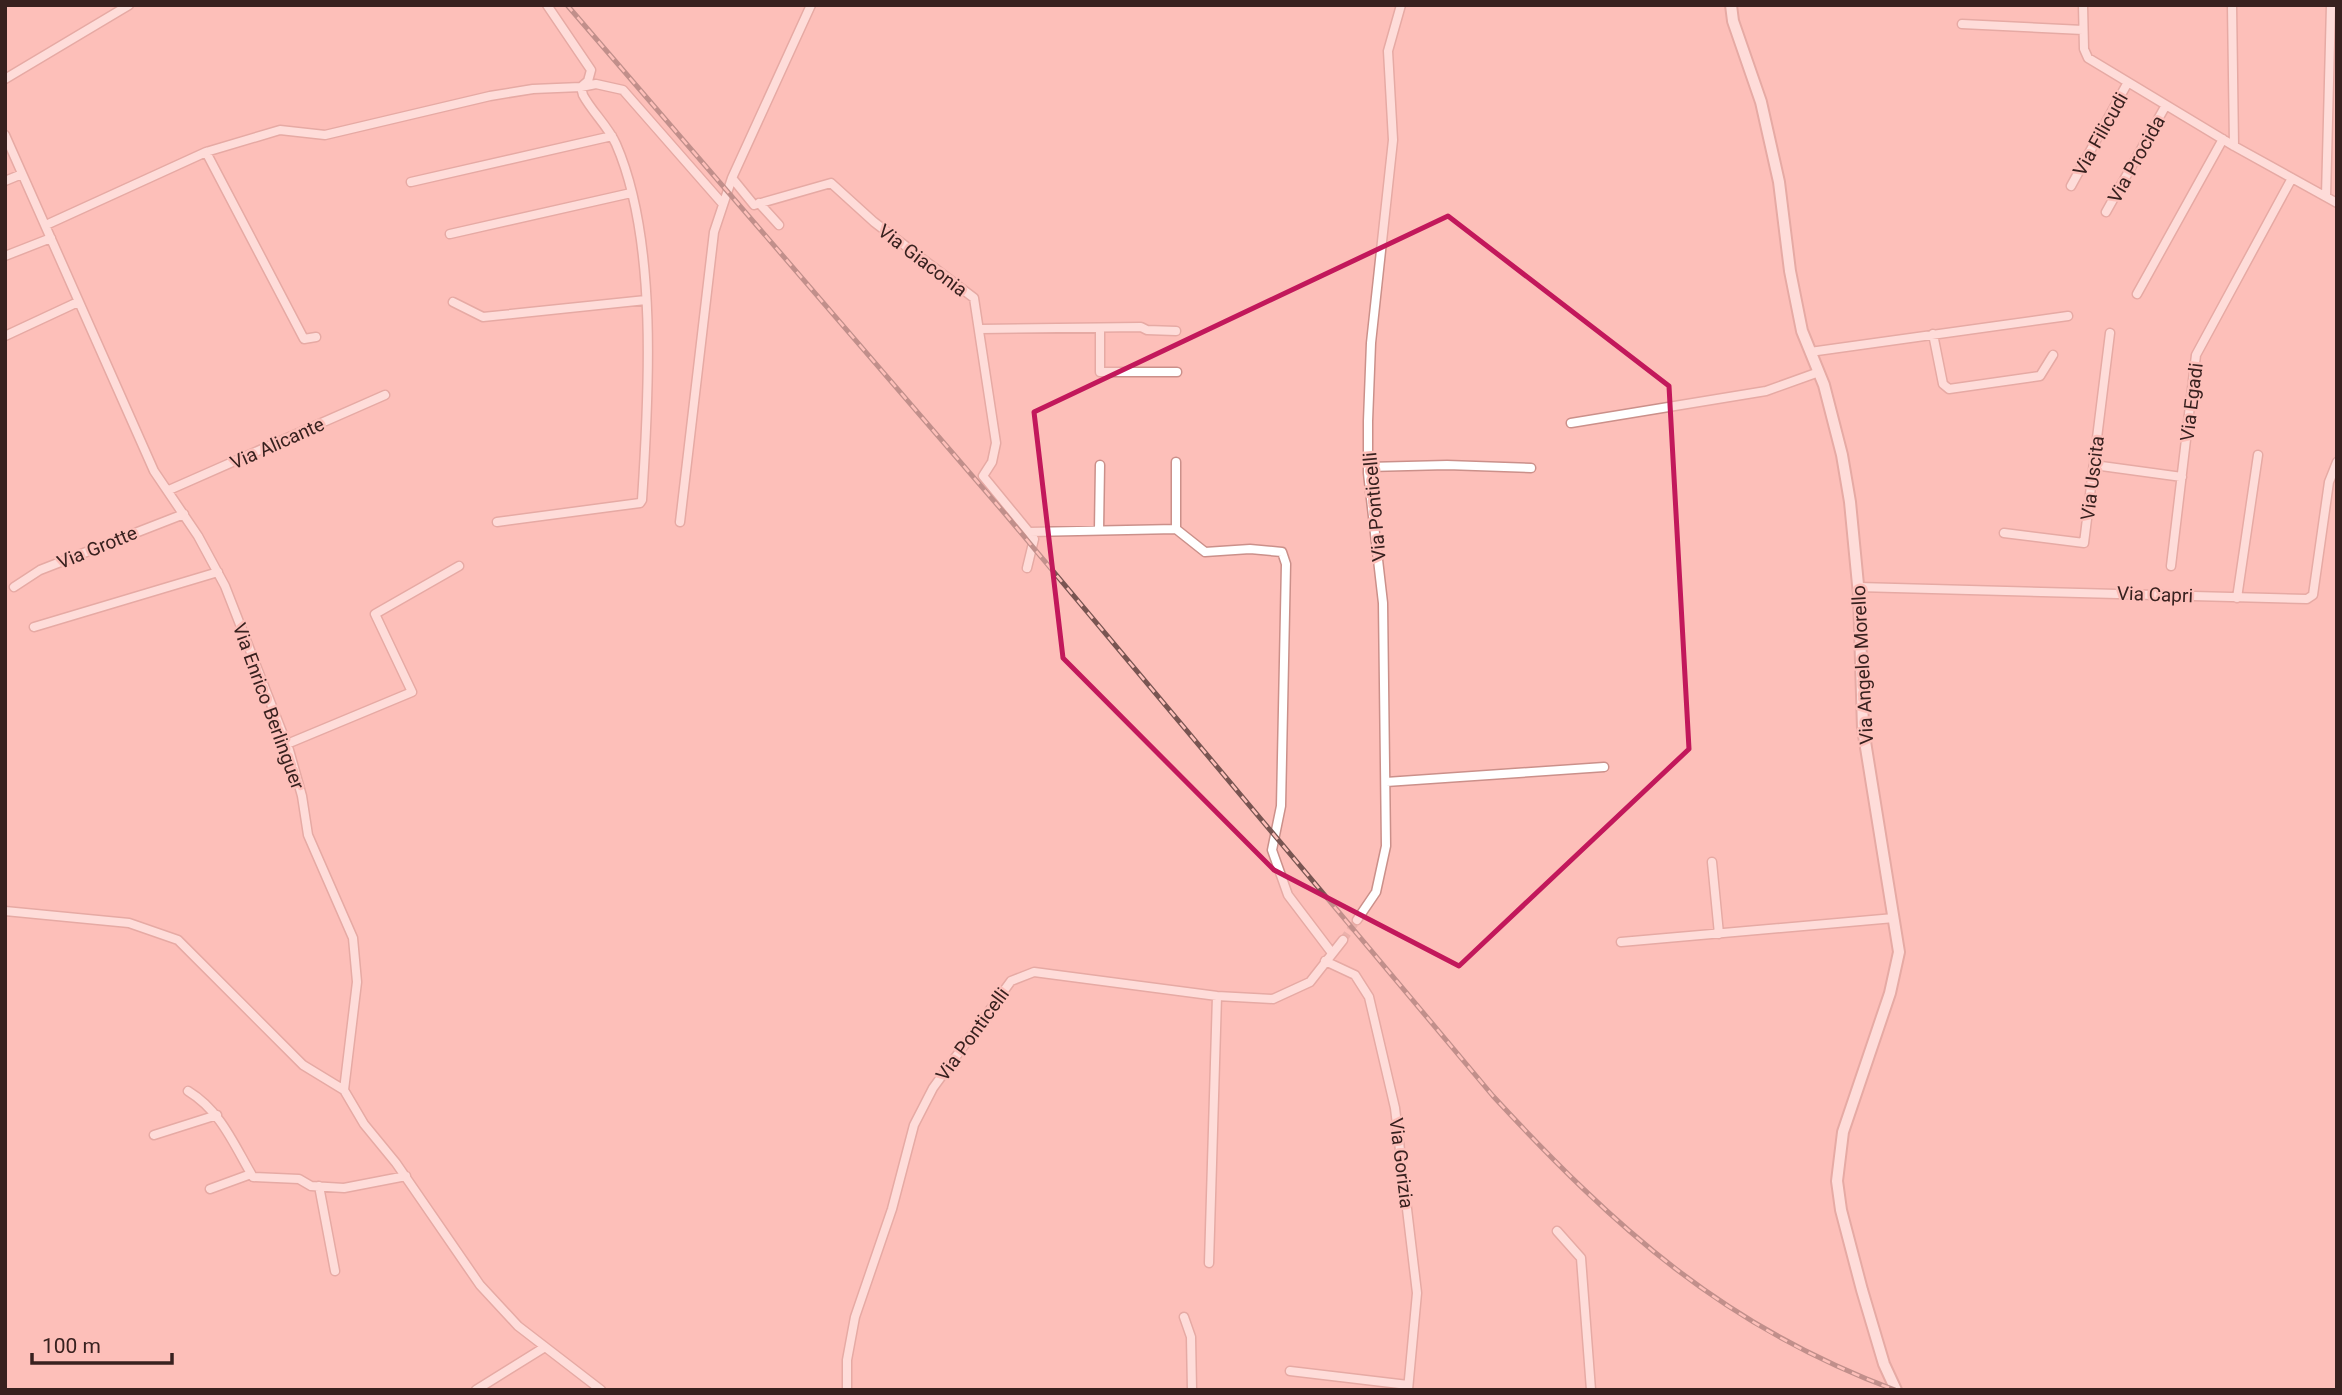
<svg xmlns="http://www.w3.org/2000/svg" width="2342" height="1395" viewBox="0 0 2342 1395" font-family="Roboto,sans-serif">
  <rect width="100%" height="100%" fill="#fdbfb9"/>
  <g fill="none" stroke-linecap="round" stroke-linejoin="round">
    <path stroke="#d69f9a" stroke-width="8" stroke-dasharray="8 4" stroke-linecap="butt" d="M 1343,940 L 1357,920"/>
    <g stroke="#cb908a" stroke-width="11">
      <path id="street" d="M 811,5 L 732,178 L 754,205 L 831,183 L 874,222 L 974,298 L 996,443 L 992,462 L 983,476 L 1029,532 L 1176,529 L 1205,552 L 1250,549 L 1282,552 L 1286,564 L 1281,806 L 1272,850 L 1288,895 L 1332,953
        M 2083,5 L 2084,49 L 2088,58 L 2234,146 L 2337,203
        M 2232,5 L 2234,146
        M 1962,24 L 2083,30
        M 5,79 L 129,5
        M 5,135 L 154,471 L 198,536 L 225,586 L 289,750 L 302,796 L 308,835 L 353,938 L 357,982 L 344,1090 L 364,1124 L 396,1163 L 480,1285 L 518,1326 L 601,1390
        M 206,152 L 304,339 L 316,337
        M 5,181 L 22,174
        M 411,182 L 612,136
        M 2071,186 L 2128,82
        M 2326,196 L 2331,5
        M 759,203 L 779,225
        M 2106,212 L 2166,105
        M 46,225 L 206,152 L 280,130 L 325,135 L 490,96 L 533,89 L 581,87 L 596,84 L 623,90 L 722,203
        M 450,234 L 631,193
        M 5,256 L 51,238
        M 2137,294 L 2223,139
        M 453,302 L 483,317 L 646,300
        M 1100,328 L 1100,372 L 1177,372
        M 980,329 L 1141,327 L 1147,330 L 1176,331
        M 1933,334 L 1943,384 L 1949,389 L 2040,376 L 2053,355
        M 5,336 L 78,302
        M 1810,352 L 2068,316
        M 1571,423 L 1766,391 L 1819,372
        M 2094,465 L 2182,477
        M 1368,467 L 1447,465 L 1531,468
        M 169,490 L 385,395
        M 497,522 L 640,503 L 642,500 C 649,395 658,240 616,144 C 608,126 592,112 583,95 L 581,87 L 588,81 L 591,70 L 547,5
        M 680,522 L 714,232 L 732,178
        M 1176,529 L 1176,462
        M 1099,530 L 1100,465
        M 2004,533 L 2084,543 L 2110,333
        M 2171,566 L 2196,355 L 2292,178
        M 1027,568 L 1034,539 L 1029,532
        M 14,587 L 40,570 L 184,514
        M 1858,587 L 2307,599 L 2313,595 L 2329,482 L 2337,462
        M 2237,598 L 2258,455
        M 34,627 L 218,572
        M 287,744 L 412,692 L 375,614 L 459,566
        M 1386,782 L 1604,767
        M 1712,862 L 1719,934
        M 5,911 L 129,923 L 178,940 L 303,1065 L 344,1090
        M 1357,920 L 1376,892 L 1386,846 L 1383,603 L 1368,473 L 1368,421 L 1371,343 L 1393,140 L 1388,51 L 1401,5
        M 1621,942 L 1894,918
        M 1325,961 L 1355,975 L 1369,997 L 1395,1108 L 1417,1293 L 1408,1390
        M 188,1091 C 221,1111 234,1145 253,1177 L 299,1179 L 311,1186 L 344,1188 L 406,1176
        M 154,1135 L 217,1115
        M 319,1186 L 335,1271
        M 210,1189 L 251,1174
        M 1557,1231 L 1581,1258 L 1591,1390
        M 1209,1263 L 1217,996
        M 1184,1317 L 1191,1337 L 1192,1390
        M 1290,1371 L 1408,1385
        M 476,1390 L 545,1347
        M 847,1390 L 847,1360 L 855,1317 L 892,1209 L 914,1125 L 933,1088 L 1011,981 L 1034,972 L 1217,996 L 1273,999 L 1310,982 L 1343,940"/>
    </g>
    <g stroke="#cb908a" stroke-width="14">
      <path id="secondary" d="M 1731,5 L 1733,21 L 1761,102 L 1779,182 L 1790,271 L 1802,331 L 1824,385 L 1842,455 L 1850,502 L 1859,595 L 1863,729 L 1899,952 L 1890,993 L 1843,1132 L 1837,1181 L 1841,1210 L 1862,1290 L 1884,1364 L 1896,1390"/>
    </g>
    <use href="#street" stroke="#fff" stroke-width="8"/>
    <use href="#secondary" stroke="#fff" stroke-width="10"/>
    <g stroke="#795552" stroke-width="5">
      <path id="rail" d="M 567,5 L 1006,515 L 1493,1096 C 1615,1228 1723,1326 1895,1390"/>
    </g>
    <use href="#rail" stroke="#fdbfb9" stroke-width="2.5" stroke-dasharray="8" stroke-linecap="butt"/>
  </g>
  <path d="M0 0H2342V1395H0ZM 1448,216 L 1669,386 L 1689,749 L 1459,966 L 1274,870 L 1063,658 L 1034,412 Z" fill="#fdbfb9" fill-opacity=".55" fill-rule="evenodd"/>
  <path fill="none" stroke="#c2185b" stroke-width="5" stroke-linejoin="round" d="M 1448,216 L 1669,386 L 1689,749 L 1459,966 L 1274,870 L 1063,658 L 1034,412 Z"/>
  <g text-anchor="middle" stroke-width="5" stroke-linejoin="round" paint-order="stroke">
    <g font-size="19" fill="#38211f" stroke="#fdbfb9">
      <text transform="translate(2100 134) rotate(-61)" y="7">Via Filicudi</text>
      <text transform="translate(2136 159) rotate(-61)" y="7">Via Procida</text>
      <text transform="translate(923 260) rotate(37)" y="7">Via Giaconia</text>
      <text transform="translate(2191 402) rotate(-83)" y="7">Via Egadi</text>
      <text transform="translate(277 443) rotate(-24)" y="7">Via Alicante</text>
      <text transform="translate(2092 478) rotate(-83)" y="7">Via Uscita</text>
      <text transform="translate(1374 507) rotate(-95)" y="7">Via Ponticelli</text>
      <text transform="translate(97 547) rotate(-22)" y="7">Via Grotte</text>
      <text transform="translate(2155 594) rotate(2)" y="7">Via Capri</text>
      <text transform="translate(1862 665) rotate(-93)" y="7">Via Angelo Morello</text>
      <text transform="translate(269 706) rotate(70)" y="7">Via Enrico Berlinguer</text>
      <text transform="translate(972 1034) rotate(-54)" y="7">Via Ponticelli</text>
      <text transform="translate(1402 1163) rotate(83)" y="7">Via Gorizia</text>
    </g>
  </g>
  <rect width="2342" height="1395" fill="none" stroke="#38211f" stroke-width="14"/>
  <path d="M32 1353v10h140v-10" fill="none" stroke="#38211f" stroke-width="3.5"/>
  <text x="42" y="1353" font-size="21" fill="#38211f" stroke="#fdbfb9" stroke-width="5" paint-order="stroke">100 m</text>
</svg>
